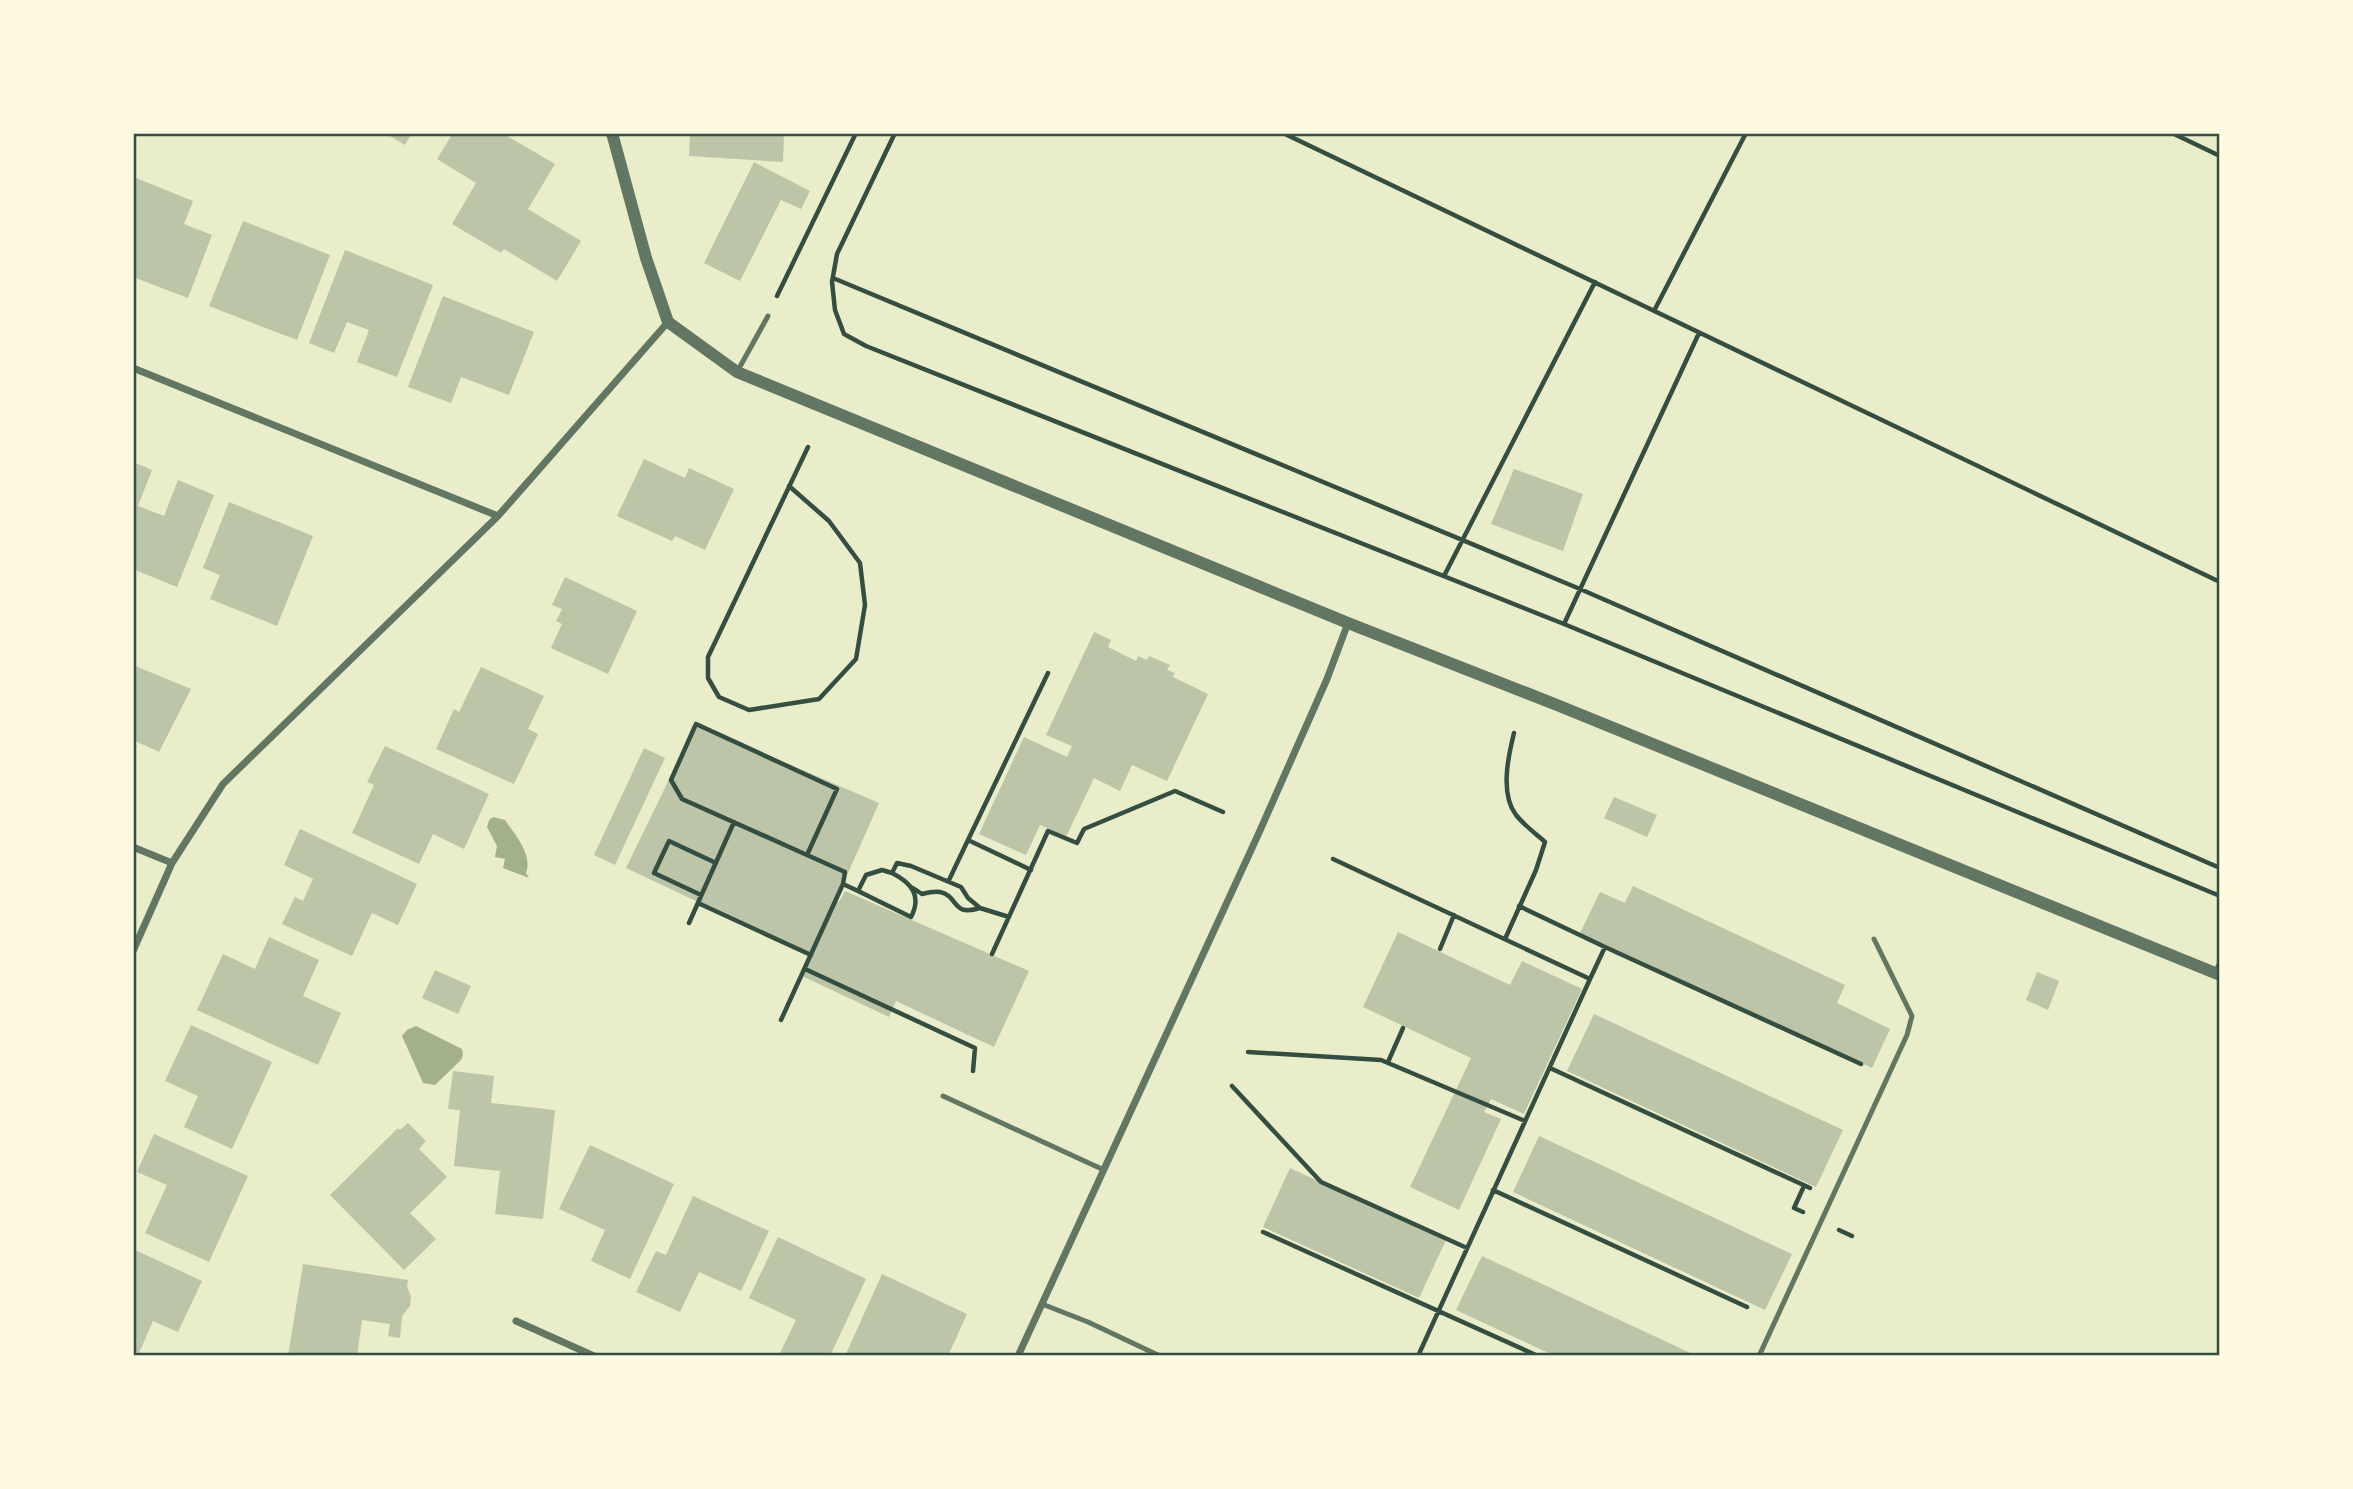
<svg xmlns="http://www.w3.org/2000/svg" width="2353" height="1489" viewBox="0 0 2353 1489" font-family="'Varela Round',sans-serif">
  <rect width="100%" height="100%" fill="#e9edc9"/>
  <path fill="#a3b18a" d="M 493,817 L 505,820 C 515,835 533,855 526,873 L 529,878 L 503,868 L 505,859 L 495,857 L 497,846 L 487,827 L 489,820 Z
    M 416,1026 L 462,1049 L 463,1055 L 461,1060 L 435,1085 L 423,1083 L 402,1036 L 407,1030 Z"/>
  <path fill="#bcc5a7" d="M 385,133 L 412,133 L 405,145 Z
    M 453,133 L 502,133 L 555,164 L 528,209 L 581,241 L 557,281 L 504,249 L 501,253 L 452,224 L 476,183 L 437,159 Z
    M 690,133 L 784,133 L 783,162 L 689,156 Z
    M 754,162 L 810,191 L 801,209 L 781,200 L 740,281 L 704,263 Z
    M 136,178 L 193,201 L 184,224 L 212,235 L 188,298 L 133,277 L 133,185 Z
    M 243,221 L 330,255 L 297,340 L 209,306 Z
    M 345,250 L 433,285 L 397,377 L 357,362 L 369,330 L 347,322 L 334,353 L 309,343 Z
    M 443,296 L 534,332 L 509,395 L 461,377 L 451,403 L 408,387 Z
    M 644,459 L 685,478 L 689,468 L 734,489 L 705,550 L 675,536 L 672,541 L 617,516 Z
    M 133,462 L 152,470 L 138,506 L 164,516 L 178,480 L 214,495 L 177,587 L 133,569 Z
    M 1514,469 L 1583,494 L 1563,551 L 1491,524 Z
    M 229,502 L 313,536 L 277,626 L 210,599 L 220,575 L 203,568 Z
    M 565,577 L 637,611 L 608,674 L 551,648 L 562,624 L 556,621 L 562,609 L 552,605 Z
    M 1094,632 L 1111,640 L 1108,647 L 1136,661 L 1138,656 L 1147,660 L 1149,656 L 1170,665 L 1167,670 L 1175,673 L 1173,677 L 1208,694 L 1167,781 L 1132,765 L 1120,791 L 1094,778 L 1066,837 L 1040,825 L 1026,855 L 979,834 L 1024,737 L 1067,757 L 1072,746 L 1046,735 Z
    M 133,665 L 191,689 L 159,752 L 133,740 Z
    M 481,667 L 544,696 L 528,729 L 538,734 L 514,784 L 436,749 L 454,709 L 459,712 Z
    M 696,724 L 879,803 L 836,900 L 839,902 L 845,891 L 1029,971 L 994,1047 L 896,1001 L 889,1017 L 802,976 L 811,955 L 626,868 Z
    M 385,746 L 489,794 L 464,849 L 433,834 L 419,864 L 352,833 L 374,785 L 367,782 Z
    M 644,748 L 665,758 L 615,865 L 594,855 Z
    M 1614,797 L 1657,815 L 1647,837 L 1604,818 Z
    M 300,829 L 417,884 L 398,925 L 372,913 L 352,956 L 282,924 L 295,897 L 303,901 L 313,879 L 284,865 Z
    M 1633,886 L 1845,985 L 1837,1003 L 1890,1029 L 1872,1068 L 1580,933 L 1600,892 L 1625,903 Z
    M 1398,932 L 1510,985 L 1522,961 L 1582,989 L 1524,1114 L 1491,1099 L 1484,1112 L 1501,1119 L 1459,1210 L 1410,1187 L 1471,1058 L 1363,1007 Z
    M 269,937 L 319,960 L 303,996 L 341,1013 L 318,1065 L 197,1010 L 223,954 L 255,969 Z
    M 435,970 L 471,986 L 458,1014 L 422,998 Z
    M 2037,972 L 2059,981 L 2048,1010 L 2026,1000 Z
    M 1594,1014 L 1843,1130 L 1816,1187 L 1567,1071 Z
    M 191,1025 L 272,1062 L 232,1149 L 184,1127 L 198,1096 L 165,1081 Z
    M 453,1071 L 494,1076 L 491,1103 L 555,1110 L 543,1219 L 495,1214 L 500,1171 L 454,1166 L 460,1110 L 448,1109 Z
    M 408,1123 L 426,1141 L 419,1149 L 447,1177 L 410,1213 L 436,1239 L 404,1270 L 330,1195 L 398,1128 L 400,1130 Z
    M 154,1134 L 248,1176 L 209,1262 L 145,1233 L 167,1185 L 137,1172 Z
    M 1539,1136 L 1792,1254 L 1765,1310 L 1513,1192 Z
    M 590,1145 L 674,1184 L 630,1279 L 591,1261 L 605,1230 L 559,1209 Z
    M 1290,1168 L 1446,1240 L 1419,1298 L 1263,1227 Z
    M 693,1196 L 769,1231 L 741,1291 L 699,1272 L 680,1312 L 636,1292 L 656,1251 L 666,1255 Z
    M 778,1237 L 866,1279 L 830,1356 L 779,1355 L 796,1320 L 749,1298 Z
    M 133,1249 L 202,1281 L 178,1332 L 153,1321 L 139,1353 L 133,1350 Z
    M 1482,1256 L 1697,1356 L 1555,1356 L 1456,1310 Z
    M 303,1264 L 408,1280 L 407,1286 L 411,1297 L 410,1306 L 402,1316 L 400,1338 L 388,1336 L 390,1324 L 362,1320 L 357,1356 L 288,1356 Z
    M 882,1274 L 967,1314 L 948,1356 L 901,1356 L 896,1353 L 895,1356 L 845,1356 Z"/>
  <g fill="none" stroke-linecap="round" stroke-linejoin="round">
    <path stroke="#344e41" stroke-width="4.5" d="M 895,133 L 837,254 L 832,282 L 835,310 L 844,334 L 866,346 L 1564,624 L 2220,896
      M 1283,133 L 2220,582
      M 2172,133 L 2220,156
      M 833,278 L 1580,589 L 2220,868
      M 777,296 L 856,133
      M 1654,311 L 1746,133
      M 789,486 L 829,521 L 860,563 L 865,605 L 856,659 L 819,699 L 749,710 L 719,697 L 708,678 L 708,657 L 808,447
      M 1444,576 L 1595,282
      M 1564,624 L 1699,333
      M 696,724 L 837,789 L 807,855 L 682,799 L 671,780 Z
      M 807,855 L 845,872 L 843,884
      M 1333,859 L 1590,979 L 1418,1356
      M 1031,870 L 968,840 L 1048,673
      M 892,873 C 912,883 922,896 911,917 L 858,891 L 866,875 L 882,870 L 892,873 L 897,863 L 911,866 L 961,887 L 968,898 L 980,908 L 1009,917
      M 949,880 L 968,840
      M 913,888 L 922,894 C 926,893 935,891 940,892 C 959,896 951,917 980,908
      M 701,895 L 654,873 L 669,841 L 716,863
      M 698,903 L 811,955
      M 1519,906 L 1605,947
      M 689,923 L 734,822
      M 1505,939 L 1536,870 L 1545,842 C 1536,834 1524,825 1516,815 C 1500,794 1508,757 1514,733
      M 1440,949 L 1454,915
      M 992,954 L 1048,831 L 1077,843 L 1084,829 L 1175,791 L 1223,812
      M 805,969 L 975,1048 L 973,1071
      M 1590,979 L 1605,947 L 1861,1064
      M 781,1020 L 843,884 L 858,891
      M 1248,1052 L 1381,1060 L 1525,1121
      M 1388,1062 L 1403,1028
      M 1550,1068 L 1810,1188
      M 1232,1086 L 1321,1182 L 1467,1248
      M 1493,1190 L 1747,1307
      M 1803,1212 L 1794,1208 L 1804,1186
      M 1839,1230 L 1852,1236
      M 1263,1232 L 1538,1356"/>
    <path stroke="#617663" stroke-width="5" d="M 737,372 L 768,316
      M 2215,973 L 2220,962
      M 943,1096 L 1104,1170
      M 1042,1304 L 1088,1322 L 1160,1356
      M 1759,1356 L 1907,1035 L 1912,1016 L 1874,939"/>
    <path stroke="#617663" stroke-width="7" d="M 133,368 L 498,516
      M 133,847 L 172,863
      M 133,951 L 172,863 L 223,784 L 498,516 L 668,322
      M 516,1321 L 594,1356
      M 1018,1356 L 1258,835 L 1327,679 L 1348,623"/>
    <path stroke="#617663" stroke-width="12" d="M 612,133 L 646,258 L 668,322 L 737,372 L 1348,623 L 1557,705 L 2220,975"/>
  </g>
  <rect width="2353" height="1489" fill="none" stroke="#fefae0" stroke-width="270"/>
  <rect x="135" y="135" width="2083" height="1219" fill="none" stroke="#344e41" stroke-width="2.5"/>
</svg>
